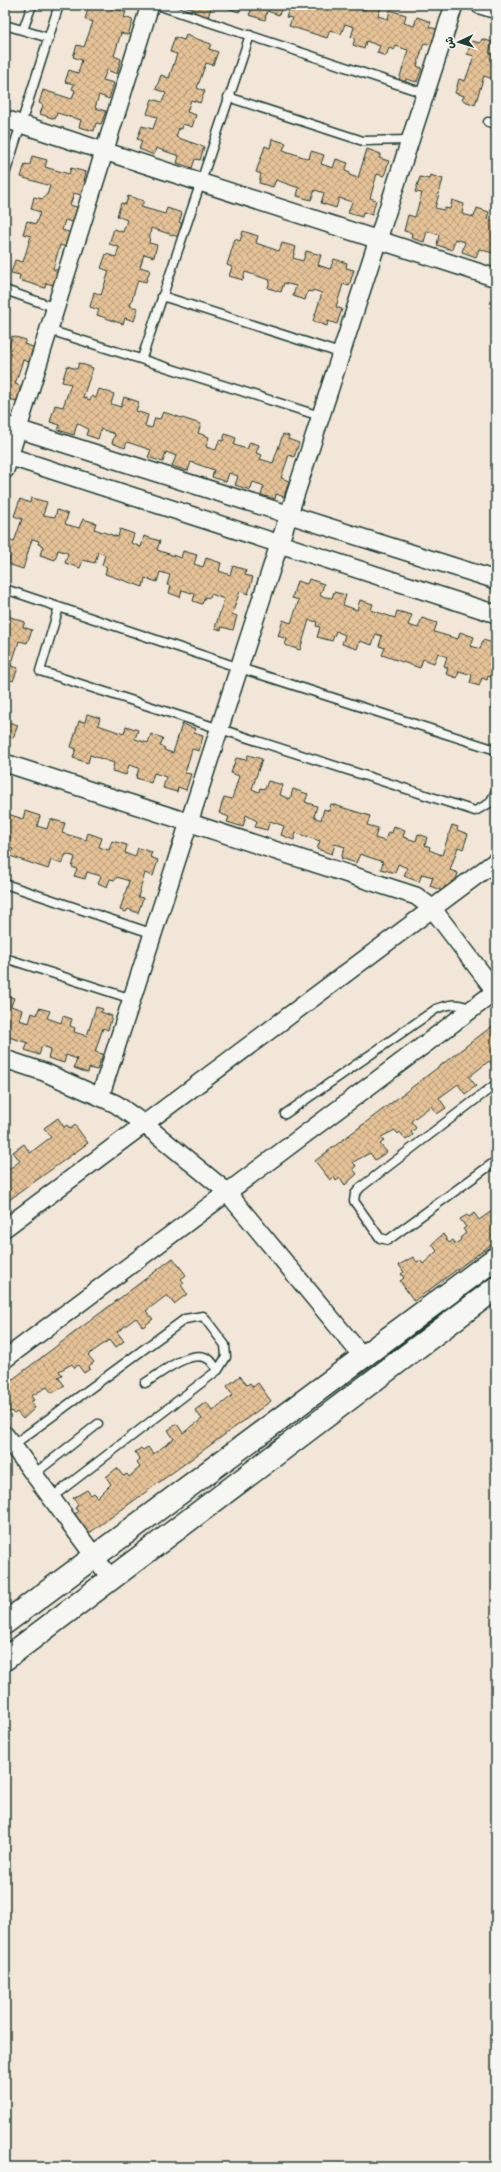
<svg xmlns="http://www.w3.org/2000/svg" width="501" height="2172" viewBox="0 0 501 2172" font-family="'Indie Flower','Playpen Sans Arabic',sans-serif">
  <defs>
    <pattern id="building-cross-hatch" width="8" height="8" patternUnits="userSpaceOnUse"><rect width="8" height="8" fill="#e6c297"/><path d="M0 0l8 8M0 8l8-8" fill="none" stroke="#ba9f7c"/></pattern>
  </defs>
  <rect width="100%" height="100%" fill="#f1e6d7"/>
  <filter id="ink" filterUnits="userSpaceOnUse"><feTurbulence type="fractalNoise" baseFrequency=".025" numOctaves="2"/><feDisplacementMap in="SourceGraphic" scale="8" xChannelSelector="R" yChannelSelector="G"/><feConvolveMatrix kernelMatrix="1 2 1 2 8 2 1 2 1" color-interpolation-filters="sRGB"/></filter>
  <g filter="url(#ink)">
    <path fill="url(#building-cross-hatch)" stroke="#1f3d34" d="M 99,5 L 126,12 L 124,17 L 133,20 L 128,35 L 121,33 L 114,56 L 121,59 L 117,74 L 107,70 L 103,80 L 114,83 L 109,99 L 99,95 L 95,108 L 106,111 L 101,124 L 96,123 L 94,131 L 79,127 L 81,120 L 57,113 L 55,119 L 40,114 L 43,105 L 39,103 L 43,90 L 72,99 L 75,90 L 72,89 L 74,84 L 65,82 L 69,70 L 78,73 L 82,60 L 73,57 L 77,45 L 84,47 L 93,22 L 85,19 L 89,6 L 98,9 Z
      M 186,5 L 212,5 L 207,20 L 193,15 L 195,10 L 185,6 Z
      M 225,5 L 242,5 L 239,12 L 224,7 Z
      M 253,5 L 283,5 L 279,15 L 267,11 L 265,20 L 249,15 Z
      M 286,5 L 350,5 L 365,10 L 367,5 L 375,5 L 381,7 L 378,16 L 388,19 L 390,10 L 406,15 L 404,23 L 414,26 L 417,17 L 431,22 L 429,27 L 437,29 L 432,45 L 424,43 L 417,66 L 422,68 L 417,82 L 406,79 L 405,82 L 399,80 L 408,50 L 396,46 L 394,50 L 389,48 L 386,56 L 377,53 L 380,46 L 366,41 L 364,49 L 353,45 L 355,38 L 351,37 L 354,27 L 345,24 L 341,34 L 330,30 L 327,38 L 289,26 L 292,18 L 286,17 L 290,6 Z
      M 186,35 L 211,44 L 209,49 L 218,52 L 213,65 L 206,63 L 197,88 L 205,91 L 200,103 L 191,100 L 187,112 L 196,115 L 192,127 L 183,124 L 182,129 L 179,128 L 176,137 L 204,147 L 200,160 L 195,159 L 192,168 L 177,163 L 179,156 L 156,148 L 154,155 L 139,149 L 142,141 L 137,139 L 142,126 L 153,129 L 157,117 L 147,114 L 152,99 L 162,102 L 166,93 L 156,89 L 161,75 L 169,78 L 177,54 L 170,52 L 175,37 L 184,40 Z
      M 482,39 L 492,42 L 489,53 L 496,55 L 496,83 L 492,81 L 493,79 L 484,76 L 475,105 L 462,100 L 464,96 L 455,93 L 459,79 L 465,81 L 474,56 L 467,54 L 472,41 L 480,43 Z
      M 272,139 L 286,143 L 283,150 L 309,159 L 311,151 L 324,155 L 321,164 L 333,168 L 336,159 L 348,163 L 345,171 L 350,173 L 349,175 L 358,178 L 367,149 L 381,154 L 379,158 L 389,161 L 384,176 L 377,174 L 370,198 L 376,200 L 372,215 L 363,212 L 362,217 L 348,213 L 352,202 L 339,198 L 336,208 L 321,203 L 324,193 L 315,190 L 311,200 L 297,196 L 299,188 L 276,180 L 273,187 L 259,183 L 261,174 L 256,172 L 265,146 L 270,148 Z
      M 32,156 L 47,160 L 45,167 L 69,174 L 71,168 L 86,172 L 84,181 L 88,182 L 84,196 L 74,193 L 70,205 L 80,208 L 75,223 L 65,220 L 62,230 L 72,233 L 68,248 L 60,245 L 53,269 L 60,271 L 56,286 L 46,283 L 45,288 L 19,280 L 20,275 L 11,273 L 15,260 L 23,262 L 31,236 L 23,234 L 27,221 L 36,224 L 40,212 L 31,209 L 34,197 L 43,199 L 45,195 L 47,195 L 50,186 L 21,177 L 25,164 L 30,165 Z
      M 430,175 L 443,179 L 435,208 L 444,210 L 445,208 L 450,209 L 452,200 L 464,204 L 462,214 L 474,217 L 477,208 L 489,212 L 487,219 L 496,222 L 496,254 L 479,249 L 476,257 L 462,252 L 465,242 L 455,239 L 452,250 L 437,245 L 439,235 L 427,231 L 424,242 L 411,238 L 412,233 L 404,231 L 408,215 L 415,217 L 422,193 L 415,192 L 420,177 L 429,179 Z
      M 128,196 L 144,201 L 141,207 L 165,214 L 167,208 L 182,213 L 179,222 L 183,224 L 179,237 L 151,228 L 149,243 L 157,245 L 154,257 L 144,254 L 140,267 L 150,270 L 146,282 L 138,280 L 130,306 L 138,308 L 134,321 L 125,318 L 123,324 L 97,315 L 99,310 L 90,307 L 94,292 L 101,295 L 109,271 L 101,268 L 106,254 L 116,257 L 119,247 L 109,244 L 114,229 L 123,232 L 127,220 L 117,216 L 121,203 L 126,204 Z
      M 243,231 L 258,236 L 256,243 L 279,251 L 282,243 L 296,247 L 293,258 L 303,261 L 306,251 L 321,255 L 318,265 L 330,269 L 334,259 L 347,263 L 346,268 L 354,270 L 349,286 L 343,284 L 336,307 L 342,309 L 337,324 L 328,321 L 327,326 L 313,321 L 322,293 L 313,290 L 312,292 L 308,291 L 305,300 L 293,296 L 296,286 L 284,283 L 281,292 L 268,288 L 270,280 L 245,272 L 243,280 L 229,276 L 232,267 L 227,265 L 235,239 L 240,241 Z
      M 12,336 L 26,340 L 24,344 L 33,347 L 29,362 L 23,360 L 15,384 L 21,386 L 17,401 L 8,399 L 7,403 L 5,403 L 5,359 Z
      M 79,363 L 93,368 L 83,397 L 90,400 L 92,396 L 96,398 L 99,389 L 114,394 L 111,404 L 121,407 L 124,397 L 139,402 L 136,411 L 148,415 L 145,426 L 152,428 L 155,418 L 160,419 L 163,412 L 201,424 L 198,433 L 209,437 L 206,447 L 216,450 L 219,440 L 223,441 L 225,434 L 236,438 L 234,445 L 247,449 L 250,442 L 259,445 L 256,453 L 262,455 L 260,459 L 273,463 L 283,434 L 289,436 L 288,439 L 299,443 L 294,457 L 289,455 L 281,478 L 289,481 L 284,497 L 276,494 L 275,499 L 261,495 L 264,486 L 253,482 L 250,490 L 235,485 L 238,476 L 229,473 L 226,482 L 212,477 L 214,470 L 191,462 L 188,471 L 172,466 L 176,456 L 166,452 L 163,462 L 148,457 L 151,450 L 127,442 L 125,448 L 112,443 L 115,434 L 101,429 L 98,439 L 86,435 L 88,429 L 77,423 L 74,435 L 58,430 L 60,425 L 50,422 L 55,405 L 63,407 L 71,384 L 62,382 L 67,366 L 77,369 Z
      M 31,498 L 47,502 L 43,515 L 55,517 L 57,510 L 68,514 L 65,524 L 79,528 L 83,519 L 96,523 L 94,529 L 118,537 L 120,529 L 134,534 L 131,543 L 141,547 L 144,536 L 160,541 L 157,550 L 181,558 L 183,551 L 197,555 L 194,564 L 203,567 L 206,558 L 221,563 L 219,571 L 230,575 L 233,566 L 246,570 L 245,575 L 253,577 L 248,594 L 240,591 L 232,614 L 237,616 L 233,630 L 222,627 L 221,630 L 215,628 L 224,599 L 211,594 L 210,598 L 205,597 L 202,604 L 193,601 L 195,594 L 182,590 L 180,597 L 169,593 L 171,586 L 167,585 L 170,575 L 160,572 L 157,582 L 145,578 L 143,587 L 105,574 L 107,567 L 102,565 L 105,555 L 98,552 L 95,563 L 83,560 L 80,568 L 65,563 L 68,553 L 58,550 L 55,560 L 40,555 L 43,546 L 38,544 L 39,541 L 32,539 L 23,569 L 8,564 L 10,558 L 5,556 L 6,539 L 14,542 L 22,519 L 14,516 L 20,499 L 30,503 Z
      M 309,579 L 324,584 L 320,596 L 332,598 L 334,592 L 346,595 L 343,605 L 357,610 L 360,600 L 373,604 L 371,610 L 395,618 L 397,611 L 412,615 L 408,625 L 418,628 L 422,618 L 437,623 L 434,632 L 458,639 L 460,632 L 474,637 L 471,646 L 480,649 L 483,640 L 496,644 L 496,678 L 488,676 L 487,680 L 482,678 L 479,686 L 470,683 L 472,675 L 459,671 L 457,678 L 446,674 L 448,668 L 444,666 L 447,657 L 438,653 L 434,663 L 423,659 L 420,668 L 382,655 L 385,648 L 379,646 L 382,636 L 376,634 L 372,645 L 360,641 L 357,649 L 342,644 L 345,635 L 336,631 L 332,641 L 317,637 L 320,627 L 316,626 L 317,622 L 309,620 L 300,650 L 285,645 L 287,639 L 278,636 L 283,620 L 291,623 L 299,600 L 292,598 L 297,581 L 307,584 Z
      M 5,615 L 25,622 L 23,627 L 32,630 L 27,643 L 19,641 L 11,666 L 18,668 L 13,681 L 5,678 Z
      M 5,692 L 9,693 L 5,705 Z
      M 496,697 L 496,711 L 492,709 Z
      M 87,714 L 100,718 L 98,725 L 124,734 L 126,726 L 138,730 L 135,739 L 148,743 L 151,734 L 163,738 L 160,746 L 165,748 L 164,750 L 173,753 L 182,724 L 196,729 L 194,733 L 203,736 L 199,751 L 192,749 L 185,773 L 191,774 L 186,790 L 178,787 L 177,792 L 163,788 L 166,777 L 154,773 L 151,783 L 136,778 L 139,768 L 129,765 L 126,775 L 112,771 L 114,763 L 90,755 L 88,763 L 73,758 L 76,749 L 71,747 L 79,721 L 85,722 Z
      M 5,721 L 18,725 L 13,738 L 9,737 L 5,746 Z
      M 248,755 L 262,759 L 252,789 L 259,792 L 260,788 L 265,789 L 268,781 L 283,785 L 280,795 L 290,799 L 293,789 L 308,794 L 305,802 L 317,806 L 314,817 L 321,820 L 324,809 L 329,811 L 331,804 L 370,816 L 367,825 L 378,828 L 375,838 L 385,841 L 388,832 L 392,833 L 394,826 L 405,830 L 403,837 L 416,841 L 418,834 L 427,837 L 425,845 L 430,847 L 429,850 L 442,855 L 452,825 L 458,827 L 457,830 L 468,834 L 463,849 L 458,847 L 450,870 L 458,873 L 453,889 L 445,886 L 443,891 L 430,886 L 433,877 L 422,874 L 419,882 L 404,876 L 407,868 L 398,864 L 395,873 L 381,869 L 383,862 L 360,854 L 356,863 L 341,858 L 345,847 L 335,844 L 332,854 L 317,849 L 320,841 L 296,833 L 294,840 L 281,835 L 284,826 L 270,821 L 267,830 L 255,827 L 257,821 L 246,815 L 243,827 L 227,822 L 229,817 L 219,813 L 224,797 L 232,799 L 239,776 L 231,773 L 236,758 L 246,760 Z
      M 25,811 L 40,816 L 37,826 L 47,829 L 50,819 L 65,823 L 62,833 L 86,840 L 88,833 L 102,838 L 99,847 L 109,850 L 112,841 L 127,845 L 125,853 L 135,857 L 138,848 L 152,852 L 150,857 L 158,860 L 153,876 L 145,873 L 138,897 L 143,898 L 138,913 L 128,909 L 126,912 L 120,910 L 129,881 L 117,877 L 115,880 L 110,879 L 107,887 L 98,883 L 101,876 L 87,872 L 85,879 L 74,876 L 77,869 L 72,867 L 75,857 L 66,854 L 62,864 L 51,860 L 48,869 L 10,856 L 13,849 L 7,847 L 11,837 L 5,835 L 5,813 L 23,819 Z
      M 5,995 L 14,998 L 11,1006 L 22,1010 L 19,1020 L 29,1023 L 32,1013 L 37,1015 L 39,1008 L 50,1011 L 47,1018 L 61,1023 L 63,1016 L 72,1019 L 70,1026 L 75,1028 L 74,1032 L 87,1036 L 96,1007 L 103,1009 L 101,1012 L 112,1016 L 108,1030 L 103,1028 L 95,1052 L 103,1054 L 97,1070 L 89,1068 L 88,1073 L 74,1068 L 77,1059 L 66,1055 L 64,1063 L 48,1058 L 51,1049 L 42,1046 L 39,1055 L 25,1050 L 28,1043 L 5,1036 Z
      M 495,1024 L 496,1070 L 489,1061 L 469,1077 L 476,1086 L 465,1094 L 458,1084 L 439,1098 L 446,1108 L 437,1114 L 431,1106 L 411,1121 L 416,1128 L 411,1132 L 413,1135 L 406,1140 L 400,1132 L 398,1134 L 395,1130 L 381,1137 L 384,1141 L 380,1144 L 387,1152 L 375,1160 L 370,1153 L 353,1162 L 356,1166 L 353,1169 L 357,1174 L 345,1185 L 340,1178 L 336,1181 L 334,1177 L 330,1180 L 315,1161 Z
      M 58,1118 L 64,1127 L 67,1125 L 70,1129 L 75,1125 L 88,1143 L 5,1203 L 5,1172 L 20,1161 L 13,1152 L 24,1144 L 30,1153 L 51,1137 L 44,1128 Z
      M 496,1208 L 496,1241 L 414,1301 L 400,1281 L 404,1278 L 401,1274 L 404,1272 L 399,1265 L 413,1257 L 417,1262 L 420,1260 L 423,1264 L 437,1251 L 432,1244 L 443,1234 L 449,1243 L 453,1240 L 455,1244 L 461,1240 L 460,1238 L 466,1233 L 463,1229 L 466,1227 L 460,1219 L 467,1215 L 469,1217 L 474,1213 L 479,1220 Z
      M 173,1258 L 186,1275 L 181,1279 L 184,1283 L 181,1285 L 187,1294 L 174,1304 L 167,1295 L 146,1311 L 153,1319 L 143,1327 L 136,1318 L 117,1332 L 124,1341 L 115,1348 L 109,1340 L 88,1355 L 94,1362 L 89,1366 L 90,1369 L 84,1373 L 78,1365 L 75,1368 L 72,1364 L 59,1371 L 62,1375 L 58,1377 L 65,1386 L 52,1393 L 47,1387 L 31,1396 L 34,1400 L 31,1402 L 35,1408 L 23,1419 L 17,1412 L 14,1414 L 11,1411 L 7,1414 L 5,1410 L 5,1385 Z
      M 240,1376 L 247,1385 L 250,1383 L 253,1387 L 258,1383 L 271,1401 L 88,1534 L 74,1514 L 78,1512 L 75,1508 L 78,1505 L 73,1498 L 87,1490 L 91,1495 L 94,1493 L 98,1497 L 111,1484 L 106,1477 L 117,1468 L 123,1476 L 127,1474 L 129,1477 L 140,1467 L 137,1463 L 140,1460 L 135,1452 L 141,1448 L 143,1450 L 148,1447 L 153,1454 L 174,1439 L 168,1430 L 177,1424 L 183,1433 L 202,1419 L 195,1410 L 206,1402 L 213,1411 L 233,1395 L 227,1386 Z"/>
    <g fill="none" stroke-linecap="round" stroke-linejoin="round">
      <g stroke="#1f3d34" stroke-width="11">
        <path id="lane" d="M 157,5 L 424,93
          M 5,25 L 49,38
          M 23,30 L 32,5
          M 228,97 L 363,141 L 409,140
          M 488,122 L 496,124
          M 5,174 L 59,5
          M 5,290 L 56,308
          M 162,296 L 340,353
          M 49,330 L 320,416
          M 142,358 L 250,35
          M 5,589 L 240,668 L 496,750
          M 59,607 L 40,671 L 475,811 L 490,803 L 496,791
          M 5,884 L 154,934
          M 5,958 L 132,999
          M 496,1084 L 361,1187 L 355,1194 L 354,1201 L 380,1238 L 388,1240 L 496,1161
          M 285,1114 L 436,1009 C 449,1004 459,1002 471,1010
          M 145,1383 C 160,1374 193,1346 210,1360 C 213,1363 215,1367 218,1370
          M 13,1445 L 185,1319 L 203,1316 L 225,1345 L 226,1357 L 218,1370 L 51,1498
          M 34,1474 L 98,1424"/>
      </g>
      <g stroke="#1f3d34" stroke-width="20">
        <path id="street" d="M 480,5 L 496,10
          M 5,119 L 496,278
          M 5,425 L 496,580
          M 5,455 L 496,614
          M 5,470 L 150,5
          M 5,763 L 416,896 L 432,908 L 496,992
          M 5,1059 L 44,1072 L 116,1104 L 144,1124 L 226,1191 L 363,1357
          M 100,1097 L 454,5
          M 5,1228 L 496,861
          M 5,1359 L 496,991
          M 5,1435 L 111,1579"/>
      </g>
      <g stroke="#1f3d34" stroke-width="25">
        <path id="secondary" d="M 5,1623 L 496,1258
          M 5,1659 L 496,1288"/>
      </g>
      <use href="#lane" stroke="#f6f6f2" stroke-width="8"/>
      <use href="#street" stroke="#f6f6f2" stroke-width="17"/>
      <use href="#secondary" stroke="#f6f6f2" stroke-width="22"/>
    </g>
  </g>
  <rect width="501" height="2172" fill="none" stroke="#f6f6f2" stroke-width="20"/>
  <rect x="10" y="10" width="481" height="2152" fill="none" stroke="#1f3d34" stroke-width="1.5" filter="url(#ink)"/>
  <g transform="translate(459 42) rotate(266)" stroke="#f6f6f2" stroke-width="3" paint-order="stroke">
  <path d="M0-3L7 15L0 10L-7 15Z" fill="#1f3d34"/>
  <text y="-6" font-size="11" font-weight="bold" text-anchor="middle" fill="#1f3d34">ش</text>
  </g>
</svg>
